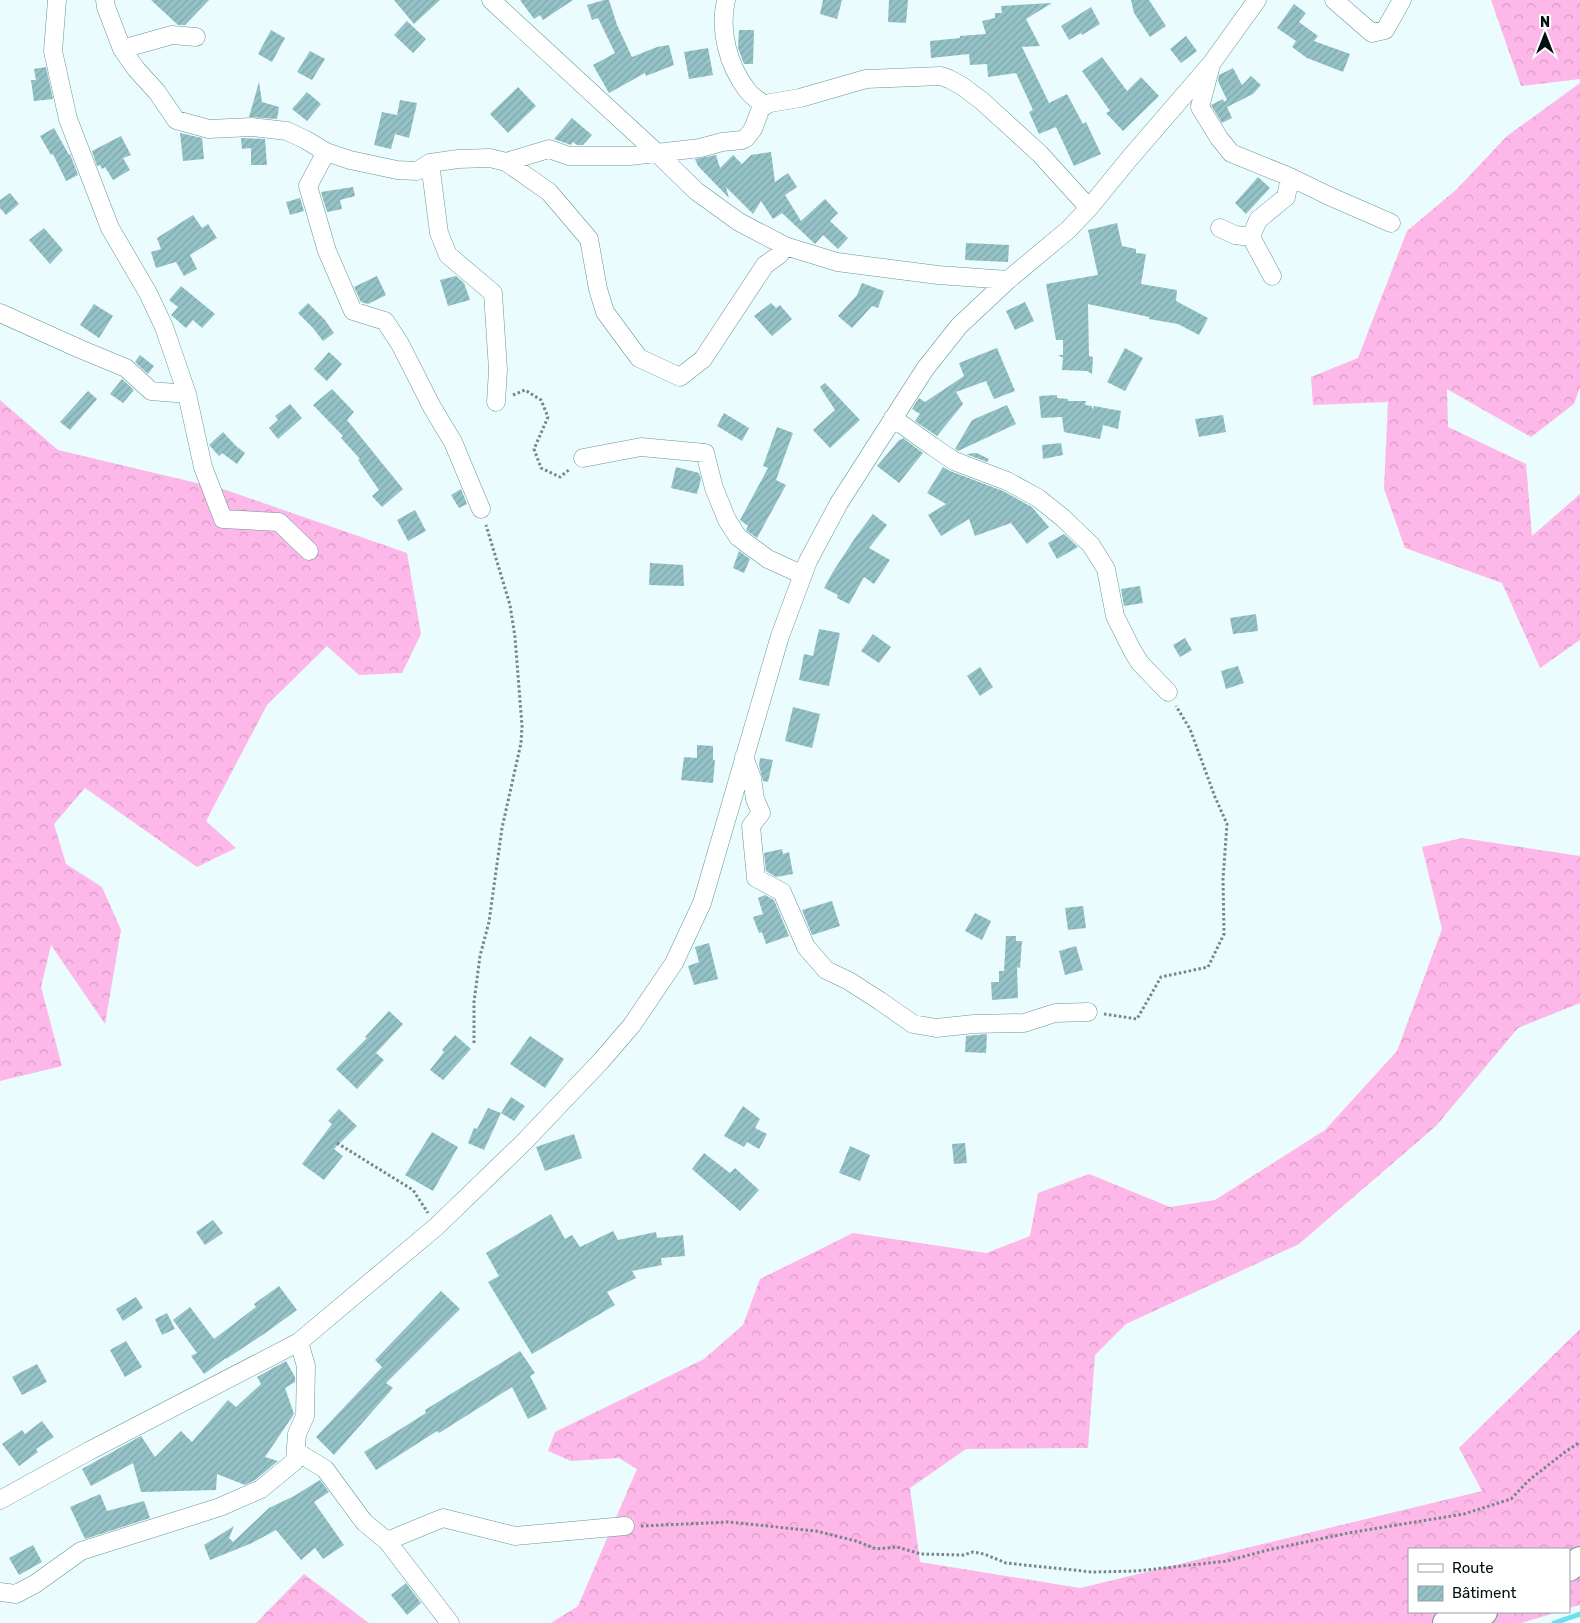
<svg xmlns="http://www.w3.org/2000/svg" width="1580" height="1623" viewBox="0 0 1580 1623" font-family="Rubik,sans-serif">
  <defs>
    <pattern id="forest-crowns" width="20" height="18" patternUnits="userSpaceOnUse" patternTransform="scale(1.25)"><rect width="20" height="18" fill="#fdb7e8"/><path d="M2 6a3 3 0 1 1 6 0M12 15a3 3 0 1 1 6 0" fill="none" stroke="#d79cc6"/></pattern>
    <pattern id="building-hatch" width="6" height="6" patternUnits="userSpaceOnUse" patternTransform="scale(1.25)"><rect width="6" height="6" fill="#94c2c7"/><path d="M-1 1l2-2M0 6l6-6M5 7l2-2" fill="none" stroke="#7ea6aa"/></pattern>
  </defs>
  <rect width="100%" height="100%" fill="#eafcfe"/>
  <path fill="url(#forest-crowns)" d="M 1491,0 L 1580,0 L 1580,79 L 1521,86 Z
    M 1580,83 L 1580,387 L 1574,404 L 1531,437 L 1447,389 L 1448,427 L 1526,464 L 1532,536 L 1580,494 L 1580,640 L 1540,668 L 1502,583 L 1405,548 L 1384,489 L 1388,402 L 1313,405 L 1311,377 L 1358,358 L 1407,231 L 1457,189 L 1507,136 Z
    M 0,400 L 58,450 L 226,490 L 407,553 L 421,634 L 402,673 L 359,675 L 327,646 L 267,705 L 206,821 L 236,848 L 197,867 L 85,788 L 54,824 L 66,864 L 102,887 L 121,930 L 105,1024 L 51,945 L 41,987 L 62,1066 L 0,1081 Z
    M 1462,838 L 1580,856 L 1580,1003 L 1518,1028 L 1436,1126 L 1299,1244 L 1126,1324 L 1095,1355 L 1088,1448 L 966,1449 L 910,1488 L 920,1562 L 1080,1588 L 1482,1491 L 1459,1448 L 1580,1329 L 1580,1605 L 1569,1608 L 1569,1549 L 1409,1549 L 1409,1612 L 1558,1612 L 1521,1623 L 551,1623 L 578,1606 L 637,1469 L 619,1458 L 571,1461 L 548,1451 L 555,1432 L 704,1359 L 743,1325 L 760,1279 L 853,1233 L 986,1253 L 1030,1236 L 1038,1193 L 1089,1174 L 1170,1207 L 1215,1200 L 1325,1130 L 1397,1051 L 1442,929 L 1422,847 Z
    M 304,1574 L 369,1623 L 256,1623 Z"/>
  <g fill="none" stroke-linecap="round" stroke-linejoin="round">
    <path stroke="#6ae1ee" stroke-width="5" d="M 1554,1623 L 1580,1614"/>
  </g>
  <path fill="url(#building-hatch)" d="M 151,0 L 209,0 L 185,25 L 178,25 Z
    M 394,0 L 440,0 L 414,24 Z
    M 520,0 L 573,0 L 543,20 L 540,15 L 534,19 Z
    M 604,0 L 609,0 L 617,25 L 632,57 L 657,47 L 669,45 L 674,65 L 646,76 L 645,73 L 609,93 L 593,65 L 615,53 L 598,18 L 592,20 L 587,5 Z
    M 823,0 L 842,0 L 837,19 L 820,14 Z
    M 889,0 L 908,0 L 906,23 L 888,22 Z
    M 1131,0 L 1149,0 L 1166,26 L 1150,37 L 1134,13 Z
    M 1052,3 L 1026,19 L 1040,46 L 1022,47 L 1049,103 L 1067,94 L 1083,124 L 1086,122 L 1101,154 L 1074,166 L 1056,127 L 1039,134 L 1029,112 L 1033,110 L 1016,73 L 988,77 L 987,64 L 970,65 L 969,54 L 931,58 L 930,41 L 960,38 L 960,36 L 986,34 L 982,21 L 995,18 L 995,13 L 1002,13 L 1001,6 Z
    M 1294,4 L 1306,13 L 1299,22 L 1318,36 L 1314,41 L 1350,54 L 1343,72 L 1307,58 L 1292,47 L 1296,41 L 1277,28 Z
    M 1091,7 L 1100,24 L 1082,35 L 1081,33 L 1069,40 L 1061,26 Z
    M 407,21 L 426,39 L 413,53 L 394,35 Z
    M 271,30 L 285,38 L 272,62 L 258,54 Z
    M 739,30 L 754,30 L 753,64 L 744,64 L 738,48 Z
    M 1186,36 L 1197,51 L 1181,63 L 1170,49 Z
    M 708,48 L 713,75 L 689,79 L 684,52 Z
    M 310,51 L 325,59 L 312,80 L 297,72 Z
    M 1102,57 L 1127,91 L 1141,77 L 1159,96 L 1123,131 L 1106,113 L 1110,111 L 1082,71 Z
    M 46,67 L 53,99 L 34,101 L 31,80 L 36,80 L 34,69 Z
    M 1233,68 L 1242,85 L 1251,76 L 1261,85 L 1253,94 L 1227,107 L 1232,118 L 1222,123 L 1211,105 L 1223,99 L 1224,102 L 1227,100 L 1218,81 L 1219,75 Z
    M 259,82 L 262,102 L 279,107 L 277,119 L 249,117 Z
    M 518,87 L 536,106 L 508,133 L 490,114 Z
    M 307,92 L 321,104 L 307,121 L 292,109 Z
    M 400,100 L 417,103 L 409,138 L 395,134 L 391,149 L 374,145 L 382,112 L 397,115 Z
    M 572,118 L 592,135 L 583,145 L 577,145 L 573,142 L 571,145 L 554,139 Z
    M 54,128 L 69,155 L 70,154 L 78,175 L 66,181 L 53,154 L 51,155 L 40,136 Z
    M 180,133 L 202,138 L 204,159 L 183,161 Z
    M 121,136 L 131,155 L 123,158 L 130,170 L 113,180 L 105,167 L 102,169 L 100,165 L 97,166 L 92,151 Z
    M 241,138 L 265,139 L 267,165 L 251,165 L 251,148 L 242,149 Z
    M 771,152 L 775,182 L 788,173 L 797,187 L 785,195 L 801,221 L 825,199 L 838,213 L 830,221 L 848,238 L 838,249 L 823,235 L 815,244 L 782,213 L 773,219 L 761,201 L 753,214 L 726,187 L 729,198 L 698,166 L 695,159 L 716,155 L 720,168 L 733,155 L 742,164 L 751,155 Z
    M 1258,177 L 1270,188 L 1246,214 L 1235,203 Z
    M 353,187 L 355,196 L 340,200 L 342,209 L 327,212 L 321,192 Z
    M 10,193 L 19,204 L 6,215 L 0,208 L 0,200 Z
    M 300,198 L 304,211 L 290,215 L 286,202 Z
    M 193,215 L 202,228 L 208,224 L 217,238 L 190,255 L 197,269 L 184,276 L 176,262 L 156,268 L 151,252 L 161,249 L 157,238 Z
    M 1117,223 L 1122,246 L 1136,249 L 1136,253 L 1146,254 L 1141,284 L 1177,290 L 1176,301 L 1208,318 L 1199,335 L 1178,324 L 1149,319 L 1149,317 L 1088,304 L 1089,356 L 1093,357 L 1092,374 L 1087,371 L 1062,370 L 1063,358 L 1058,355 L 1063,355 L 1063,340 L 1056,340 L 1046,284 L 1098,275 L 1088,230 Z
    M 44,228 L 63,250 L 50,264 L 29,240 Z
    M 966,243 L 1009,245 L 1008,262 L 965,260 Z
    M 377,276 L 386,295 L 368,304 L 361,302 L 354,287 Z
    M 456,276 L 464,283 L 470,300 L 448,306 L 440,280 Z
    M 862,283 L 884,291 L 878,308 L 872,306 L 852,328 L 838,316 L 857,295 Z
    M 181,286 L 215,314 L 202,328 L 193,320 L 186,328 L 171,315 L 178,307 L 169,300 Z
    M 1025,302 L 1034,321 L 1015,330 L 1006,311 Z
    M 308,303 L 325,320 L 334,333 L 323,341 L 313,328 L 298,313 Z
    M 771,303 L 776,308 L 780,305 L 792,319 L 772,336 L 754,316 Z
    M 94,304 L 113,316 L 99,338 L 80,325 Z
    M 997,348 L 1015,391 L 994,399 L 986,381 L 956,392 L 963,404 L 937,436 L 915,421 L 920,414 L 912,409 L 919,398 L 925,402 L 964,376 L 959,363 Z
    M 1125,348 L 1143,358 L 1125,391 L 1107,382 Z
    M 329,352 L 342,364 L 327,381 L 314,369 Z
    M 140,355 L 154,366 L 148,374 L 135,362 Z
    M 122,379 L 134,390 L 123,403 L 110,394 Z
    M 825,383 L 860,420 L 830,448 L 813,430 L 835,410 L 820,387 Z
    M 332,389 L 354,412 L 347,420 L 403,489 L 382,507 L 372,496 L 379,490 L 358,460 L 360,459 L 341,438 L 343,436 L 313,405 Z
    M 88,391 L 97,399 L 70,430 L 60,422 Z
    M 1057,395 L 1057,398 L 1068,399 L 1068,401 L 1086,401 L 1085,405 L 1092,406 L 1092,410 L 1094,406 L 1121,411 L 1118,429 L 1103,425 L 1100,439 L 1064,432 L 1062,417 L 1041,418 L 1039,396 Z
    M 290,404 L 302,418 L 278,439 L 269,428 L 278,420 L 275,416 Z
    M 1007,405 L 1016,424 L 958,451 L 955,449 L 972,420 Z
    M 724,413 L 749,428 L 742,441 L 717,426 Z
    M 1223,415 L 1226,432 L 1199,437 L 1195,419 Z
    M 777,427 L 793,433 L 776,480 L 786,485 L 757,538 L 746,530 L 748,526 L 740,520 L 768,468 L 763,466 Z
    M 223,432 L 236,446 L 245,453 L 237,464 L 222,453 L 219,456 L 209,445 Z
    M 903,438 L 923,453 L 899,483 L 877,466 L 900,439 L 901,440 Z
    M 1061,443 L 1063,455 L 1043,459 L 1042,445 Z
    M 977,453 L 989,459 L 987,462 L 966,454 Z
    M 676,467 L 699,473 L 701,479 L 697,494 L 671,488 Z
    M 943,467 L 950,471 L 1003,491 L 1032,507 L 1049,527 L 1027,544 L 1011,523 L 975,536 L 969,519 L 941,536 L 928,515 L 946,504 L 927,493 Z
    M 461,489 L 467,504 L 459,508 L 451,495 Z
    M 415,510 L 426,531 L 408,541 L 397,520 Z
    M 873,514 L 887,525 L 869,548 L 890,560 L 874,584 L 864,577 L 849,604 L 837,598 L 838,595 L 824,588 L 834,570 L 855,538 Z
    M 1064,534 L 1078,547 L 1057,559 L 1048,543 Z
    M 739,551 L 750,559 L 744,573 L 733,568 Z
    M 650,563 L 683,565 L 684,586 L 649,585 Z
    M 1140,586 L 1143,603 L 1124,606 L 1121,589 Z
    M 1256,614 L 1258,631 L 1233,634 L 1230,618 Z
    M 819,629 L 840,633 L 829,686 L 799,680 L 804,654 L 813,656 Z
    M 873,634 L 891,647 L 879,663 L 861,651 Z
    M 1185,638 L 1192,650 L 1180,657 L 1173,645 Z
    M 1238,666 L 1244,683 L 1226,689 L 1221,671 Z
    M 980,667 L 993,687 L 980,696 L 967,676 Z
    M 793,707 L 820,714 L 812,748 L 785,741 Z
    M 697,745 L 713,746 L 713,760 L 715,760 L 713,783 L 681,780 L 684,757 L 697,758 Z
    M 760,758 L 773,760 L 768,782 L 763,781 L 759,765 Z
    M 782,849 L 783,854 L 789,852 L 793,874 L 776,877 L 766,871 L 764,853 Z
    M 765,895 L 774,900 L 789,936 L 766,944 L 762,932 L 759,933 L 753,917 L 763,914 L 758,898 Z
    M 832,901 L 840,926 L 812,935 L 802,910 Z
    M 1083,906 L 1086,928 L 1068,930 L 1065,908 Z
    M 975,913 L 991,921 L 982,940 L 965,931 Z
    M 1006,936 L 1016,936 L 1016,941 L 1022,941 L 1020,968 L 1017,967 L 1018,998 L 992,1000 L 991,982 L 999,982 L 999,971 L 1004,971 Z
    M 709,943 L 718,979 L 694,985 L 688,966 L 699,962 L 695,947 Z
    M 1076,946 L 1083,970 L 1065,975 L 1059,951 Z
    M 389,1011 L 403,1024 L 376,1053 L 384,1060 L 357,1089 L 336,1069 L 367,1038 L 365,1037 Z
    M 987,1034 L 986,1053 L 965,1052 L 966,1036 Z
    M 455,1035 L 471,1049 L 443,1080 L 430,1070 L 444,1052 L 442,1050 Z
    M 530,1036 L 564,1059 L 545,1088 L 510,1064 Z
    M 511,1097 L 525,1106 L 514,1121 L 501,1113 Z
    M 743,1106 L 760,1119 L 755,1128 L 767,1134 L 759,1149 L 747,1142 L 744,1147 L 724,1136 Z
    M 488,1108 L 501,1113 L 484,1150 L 468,1143 L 474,1128 L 477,1129 Z
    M 339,1109 L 357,1126 L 334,1149 L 343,1156 L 324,1180 L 302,1164 L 332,1124 L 328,1121 Z
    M 432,1132 L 458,1147 L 433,1191 L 405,1175 Z
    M 574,1134 L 582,1158 L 545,1171 L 536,1147 Z
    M 965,1143 L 967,1163 L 954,1164 L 952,1144 Z
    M 850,1146 L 870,1155 L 860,1181 L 839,1173 Z
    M 704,1153 L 730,1173 L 735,1168 L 759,1190 L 740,1211 L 692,1169 Z
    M 551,1214 L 565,1239 L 572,1235 L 580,1247 L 613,1231 L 618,1240 L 656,1232 L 657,1238 L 683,1235 L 685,1256 L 661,1258 L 662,1265 L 632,1271 L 636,1278 L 607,1292 L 615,1305 L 532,1354 L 488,1282 L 499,1276 L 486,1253 Z
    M 213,1220 L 223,1233 L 205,1245 L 196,1232 Z
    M 279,1286 L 297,1310 L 264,1334 L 226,1359 L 226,1358 L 204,1374 L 191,1356 L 197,1353 L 173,1320 L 190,1307 L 214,1339 L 256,1307 L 254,1304 Z
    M 441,1291 L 460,1309 L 386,1383 L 393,1388 L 334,1455 L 316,1437 L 382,1367 L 375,1360 Z
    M 136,1297 L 143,1308 L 123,1321 L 116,1309 Z
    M 167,1313 L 175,1329 L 162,1335 L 155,1319 Z
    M 126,1341 L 142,1367 L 125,1377 L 110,1350 Z
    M 520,1351 L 535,1373 L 530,1376 L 547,1409 L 528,1419 L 512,1387 L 439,1433 L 437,1431 L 376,1470 L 364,1452 L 426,1413 L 425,1410 Z
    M 286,1361 L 295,1377 L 295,1382 L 285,1388 L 294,1414 L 265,1457 L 278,1461 L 255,1480 L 245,1485 L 217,1474 L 216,1490 L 141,1492 L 133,1463 L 91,1486 L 82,1469 L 141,1436 L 155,1457 L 181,1431 L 192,1442 L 228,1400 L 236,1407 L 261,1384 L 257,1377 Z
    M 37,1364 L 47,1382 L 22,1395 L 12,1377 Z
    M 42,1421 L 54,1437 L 36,1449 L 38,1452 L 19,1466 L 2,1444 L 22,1430 L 25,1434 Z
    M 320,1480 L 329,1492 L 314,1502 L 344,1545 L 323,1559 L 315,1548 L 301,1560 L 276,1530 L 252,1543 L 210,1560 L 204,1545 L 234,1526 L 229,1538 L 233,1542 L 269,1508 L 294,1496 Z
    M 100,1494 L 107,1511 L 144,1501 L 150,1518 L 85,1539 L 70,1507 Z
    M 33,1545 L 42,1562 L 19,1575 L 9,1558 Z
    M 406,1583 L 421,1603 L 407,1615 L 391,1595 Z"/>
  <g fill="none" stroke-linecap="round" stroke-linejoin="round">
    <g stroke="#68959a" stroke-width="19">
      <path id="minor" d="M 57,0 L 53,51 L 68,119 L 110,228 L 148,293 L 164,327 L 187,394 L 203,467 L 223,519 L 279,522 L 309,551
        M 105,0 L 106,7 L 122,49 L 136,69 L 157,92 L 176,120 L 209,129 L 252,127 L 287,131 L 306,140 L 326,152 L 350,160 L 397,170 L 417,171 L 430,163
        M 491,0 L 657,153 L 696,191 L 739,222 L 785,246 L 837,262 L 938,275 L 1008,280
        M 726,0 C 719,31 728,65 747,90 C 751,96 759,101 765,105
        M 1334,0 L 1372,33 L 1385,30 L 1402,0
        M 122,49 L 172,35 L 196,37
        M 1210,69 L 1200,107 L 1219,138 L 1231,153 L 1290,177 L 1329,196 L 1391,223
        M 326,152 L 308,186 L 327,251 L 353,311 L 385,321 L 400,344 L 432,407 L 453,442 L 481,509
        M 506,162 L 549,149 L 569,156 L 630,156 L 700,148 L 722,142 L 742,140 L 746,138 L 753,129 L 761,108 L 770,103 L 800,98 L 866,79 L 941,76 L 949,79 L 962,86 L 982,101 L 1040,154 L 1089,208
        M 1220,228 L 1235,235 L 1251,237 L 1258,220 L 1286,197 L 1290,177
        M 1251,237 L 1272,276
        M 0,313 L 80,349 L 126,368 L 151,391 L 187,394
        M 496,402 L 498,370 L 493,293 L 448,255 L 439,233 L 430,163 L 458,159 L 490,158 L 506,162 L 549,192 L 589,239 L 598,289 L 605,312 L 639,358 L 680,377 L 703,359 L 765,265 L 779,255 L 785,246
        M 893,418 L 932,446 L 954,461 L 1007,481 L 1038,498 L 1063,518 L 1091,545 L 1106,569 L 1115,616 L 1132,650 L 1140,663 L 1168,692
        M 583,458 L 641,447 L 705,453 L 714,488 L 727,520 L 738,537 L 768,559 L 803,575
        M 744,757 L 752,778 L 755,799 L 761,813 L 751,826 L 756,878 L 782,892 L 806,947 L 826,970 L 849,981 L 880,1001 L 913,1024 L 936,1028 L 974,1024 L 1024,1023 L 1055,1013 L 1088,1012
        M 297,1452 L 325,1469 L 364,1522 L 387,1541 L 450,1623
        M 0,1500 L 89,1451 L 299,1342 L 437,1226 L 524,1142 L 601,1061 L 632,1025 L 674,963 L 702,903 L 780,636 L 808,561 L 839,503 L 925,369 L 959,326 L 1008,280 L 1068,230 L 1089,208 L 1129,159 L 1211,64 L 1257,0
        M 387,1541 L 443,1518 L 515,1536 L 625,1526
        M 0,1592 L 16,1594 L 35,1584 L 81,1551 L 220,1507 L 261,1489 L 295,1461 L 297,1434 L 305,1416 L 306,1366 L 299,1342"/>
    </g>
    <g stroke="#68959a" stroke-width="28">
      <path id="highway" d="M 1569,1568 L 1580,1560
        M 1446,1623 L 1484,1612"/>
    </g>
    <path stroke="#768688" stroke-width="3" stroke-dasharray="2.5 2.5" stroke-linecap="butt" d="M 513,395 L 525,390 L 541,400 L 548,417 L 534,449 L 541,468 L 560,477 L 570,469
      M 1104,1014 L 1137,1019 L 1161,977 L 1208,967 L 1224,934 L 1223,879 L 1227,824 L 1215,797 L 1190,729 L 1176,706
      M 474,1043 L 474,1002 L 480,956 L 489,922 L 502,828 L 521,743 L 522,726 L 515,637 L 510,605 L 486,525
      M 337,1143 L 413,1190 L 428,1213
      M 641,1526 L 728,1522 L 816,1531 L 856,1541 L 876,1549 L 897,1547 L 921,1554 L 964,1555 L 973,1552 L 984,1554 L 1006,1563 L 1092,1572 L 1137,1571 L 1227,1561 L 1268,1550 L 1348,1533 L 1464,1514 L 1511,1499 L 1528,1481 L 1565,1452 L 1580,1442"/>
    <use href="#minor" stroke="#fff" stroke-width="18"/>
    <use href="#highway" stroke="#fff" stroke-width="26"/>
  </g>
  <rect x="1408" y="1548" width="162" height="65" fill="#ffffff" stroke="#999fa0"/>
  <rect x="1418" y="1564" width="25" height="8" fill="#ffffff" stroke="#999fa0"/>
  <text x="1452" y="1573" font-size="15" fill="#010f11">Route</text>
  <rect x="1418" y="1586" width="25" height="15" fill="url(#building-hatch)" stroke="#999fa0"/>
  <text x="1452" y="1598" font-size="15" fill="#010f11">Bâtiment</text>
  <g transform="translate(1545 35)" stroke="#ffffff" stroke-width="4" paint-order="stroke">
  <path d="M0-4L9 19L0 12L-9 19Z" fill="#010f11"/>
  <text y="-8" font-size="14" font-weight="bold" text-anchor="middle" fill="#010f11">N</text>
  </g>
</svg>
